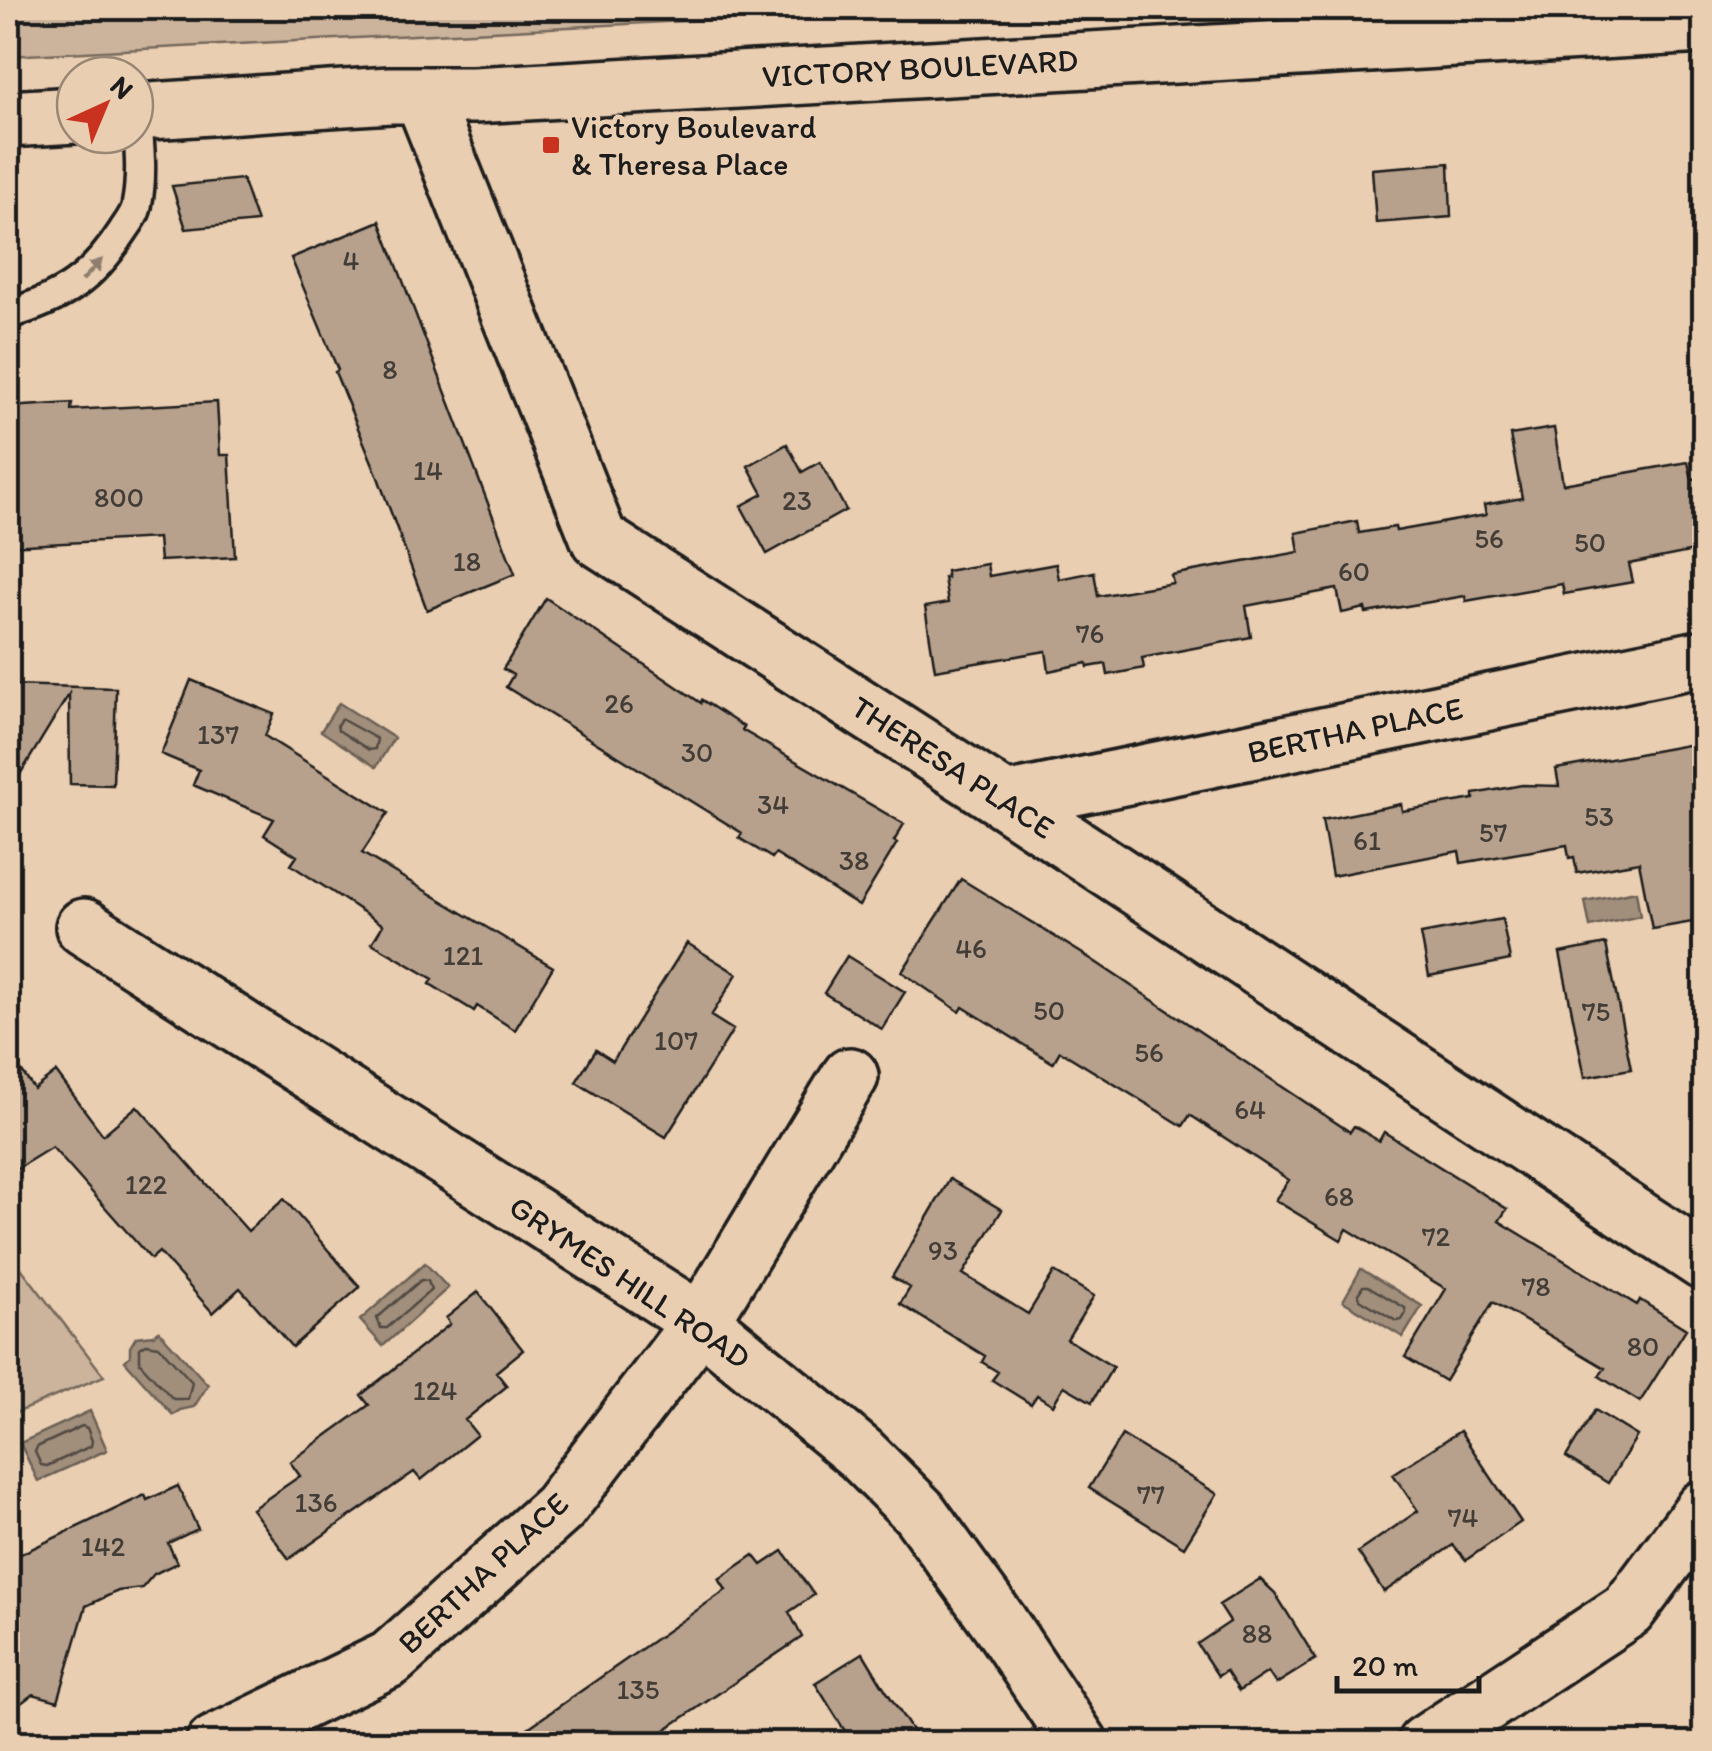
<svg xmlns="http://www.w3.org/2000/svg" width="1712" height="1751" viewBox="0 0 1712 1751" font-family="Itim,sans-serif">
  <rect width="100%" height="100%" fill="#eaceb1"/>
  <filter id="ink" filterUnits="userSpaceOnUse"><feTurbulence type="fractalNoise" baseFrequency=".01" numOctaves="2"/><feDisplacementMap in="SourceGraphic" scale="20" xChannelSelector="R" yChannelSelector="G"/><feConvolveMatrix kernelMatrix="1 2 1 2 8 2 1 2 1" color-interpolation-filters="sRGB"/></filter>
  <g filter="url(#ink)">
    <path fill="#ccb49c" stroke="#74685c" stroke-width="2.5" d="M 8,8 L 935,8 L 8,56 Z
      M 8,1251 L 104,1376 L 8,1416 Z"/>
    <path fill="#a18f7c" stroke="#6c6156" stroke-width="2.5" d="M 339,703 L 394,738 L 376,767 L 321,731 Z
      M 1636,891 L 1640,916 L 1590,927 L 1585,901 Z
      M 425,1263 L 448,1288 L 383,1346 L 360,1320 Z
      M 1361,1269 L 1422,1306 L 1403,1337 L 1343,1301 Z
      M 159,1331 L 208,1385 L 194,1407 L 180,1410 L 173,1415 L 125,1361 L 130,1356 L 130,1347 L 136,1337 L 154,1335 Z
      M 90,1411 L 107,1450 L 38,1481 L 20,1443 Z"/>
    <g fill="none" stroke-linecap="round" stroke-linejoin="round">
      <path stroke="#514a42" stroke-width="2.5" d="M 341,719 L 377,739 L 375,749 L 369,750 L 338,730 L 337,725 Z
        M 421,1280 L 428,1281 L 431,1290 L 387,1328 L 381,1328 L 377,1318 Z
        M 1363,1286 L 1368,1286 L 1405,1308 L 1406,1313 L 1402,1320 L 1396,1321 L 1360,1299 L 1358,1294 Z
        M 146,1344 L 159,1346 L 192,1382 L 188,1399 L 173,1399 L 140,1363 L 140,1348 Z
        M 82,1426 L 87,1428 L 92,1441 L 91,1446 L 47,1466 L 41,1465 L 35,1452 L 37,1447 Z"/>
    </g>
    <path fill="#b8a18c" stroke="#1c1c1c" stroke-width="2.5" d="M 1449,163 L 1451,217 L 1376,223 L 1372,169 Z
      M 242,179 L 257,222 L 186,229 L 172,186 Z
      M 380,221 L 515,574 L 427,610 L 376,472 L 335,372 L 338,370 L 291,258 Z
      M 217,402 L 220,455 L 229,455 L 235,557 L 160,561 L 158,538 L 8,546 L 8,407 L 72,403 L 71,410 Z
      M 1554,428 L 1563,484 L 1688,462 L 1692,479 L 1700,478 L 1704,502 L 1704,549 L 1629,564 L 1633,582 L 1564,594 L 1562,584 L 1466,601 L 1465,596 L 1366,613 L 1365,608 L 1342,613 L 1337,589 L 1246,606 L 1251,637 L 1142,658 L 1144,668 L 1108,675 L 1106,664 L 1088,667 L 1087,663 L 1049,671 L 1046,651 L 935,670 L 925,607 L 948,603 L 944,578 L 947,578 L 946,571 L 987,564 L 989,576 L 1056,564 L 1059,579 L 1094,572 L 1098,596 L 1173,583 L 1171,575 L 1299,552 L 1296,533 L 1357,521 L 1359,533 L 1395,527 L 1396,531 L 1486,515 L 1484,505 L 1522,498 L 1510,435 Z
      M 787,444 L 802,472 L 820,462 L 846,510 L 767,554 L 741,506 L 763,494 L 748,466 Z
      M 546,598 L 701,703 L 702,700 L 744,727 L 742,730 L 904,824 L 894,841 L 897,843 L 859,906 L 775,854 L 772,858 L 739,838 L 742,833 L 506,687 L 513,675 L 503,669 Z
      M 191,680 L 274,714 L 265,736 L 388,813 L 362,853 L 553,967 L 515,1030 L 477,1006 L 474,1011 L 430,984 L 433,979 L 372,943 L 383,925 L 291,865 L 297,856 L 264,835 L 274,819 L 193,785 L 199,770 L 161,754 Z
      M 8,685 L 116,688 L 113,785 L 70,784 L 69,694 L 8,794 Z
      M 1704,742 L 1704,920 L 1652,929 L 1639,862 L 1577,873 L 1574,857 L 1569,858 L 1567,845 L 1461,863 L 1459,851 L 1332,876 L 1322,820 L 1401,804 L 1402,811 L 1474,799 L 1474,794 L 1522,785 L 1559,786 L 1556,769 Z
      M 961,879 L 1091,959 L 1350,1132 L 1354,1126 L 1379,1141 L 1384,1132 L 1507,1209 L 1499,1221 L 1637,1305 L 1640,1300 L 1686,1329 L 1640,1402 L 1599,1376 L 1605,1368 L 1493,1302 L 1445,1381 L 1405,1357 L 1446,1289 L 1347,1229 L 1341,1240 L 1275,1200 L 1289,1180 L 1190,1115 L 1183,1126 L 1060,1051 L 1053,1063 L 963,1007 L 960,1012 L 902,972 Z
      M 1502,919 L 1510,960 L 1429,976 L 1421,934 Z
      M 687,943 L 737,974 L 711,1016 L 733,1030 L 666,1137 L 576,1082 L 596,1050 L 613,1061 Z
      M 1606,944 L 1631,1069 L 1585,1077 L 1560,953 Z
      M 847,956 L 905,992 L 882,1029 L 824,993 Z
      M 8,1052 L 34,1089 L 56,1072 L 103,1135 L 137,1106 L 248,1231 L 284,1199 L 360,1287 L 292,1347 L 240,1288 L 213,1313 L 159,1252 L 151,1259 L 52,1147 L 8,1174 Z
      M 950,1179 L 1002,1210 L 963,1274 L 1028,1314 L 1054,1272 L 1094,1296 L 1067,1339 L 1113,1367 L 1092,1402 L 1064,1386 L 1053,1405 L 1037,1395 L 1031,1404 L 992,1380 L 998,1372 L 982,1362 L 985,1356 L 900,1304 L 910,1288 L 892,1277 Z
      M 478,1292 L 523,1350 L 496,1372 L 507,1386 L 465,1420 L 477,1435 L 421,1480 L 414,1472 L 289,1559 L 252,1509 L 300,1476 L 290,1462 L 369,1405 L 361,1395 L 450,1324 L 446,1318 Z
      M 1595,1410 L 1637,1436 L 1608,1483 L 1566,1457 Z
      M 1460,1431 L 1521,1522 L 1466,1560 L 1453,1545 L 1384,1592 L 1358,1552 L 1418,1511 L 1393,1474 Z
      M 1122,1435 L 1217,1494 L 1184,1547 L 1089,1488 Z
      M 178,1486 L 198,1529 L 168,1543 L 177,1563 L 154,1574 L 142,1588 L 118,1591 L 86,1606 L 58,1701 L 33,1694 L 8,1713 L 8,1560 L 145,1495 L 147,1500 Z
      M 783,1551 L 814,1595 L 789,1612 L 802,1637 L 644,1744 L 505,1744 L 726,1590 L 719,1579 L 754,1555 L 762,1565 Z
      M 1260,1579 L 1275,1593 L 1316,1659 L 1276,1684 L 1268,1672 L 1239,1691 L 1226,1671 L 1218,1676 L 1197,1644 L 1230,1622 L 1219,1605 Z
      M 863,1653 L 881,1683 L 921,1744 L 853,1744 L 815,1683 Z"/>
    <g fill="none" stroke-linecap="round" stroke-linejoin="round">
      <g stroke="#1c1c1c" stroke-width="35">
        <path id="lane" d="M 8,314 C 62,299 92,279 123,231 C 128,223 136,214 137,204 C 143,173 139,142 136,111"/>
      </g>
      <g stroke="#1c1c1c" stroke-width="62">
        <path id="street" d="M 422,95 L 599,539 L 1006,801 L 1704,1262
          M 1006,801 L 1704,658
          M 84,927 L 701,1322 L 861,1454 L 919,1512 L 999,1622 L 1080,1744
          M 214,1744 L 390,1659 L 559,1508 L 701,1322 L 850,1076
          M 1425,1744 L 1628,1610 L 1704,1508"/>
      </g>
      <g stroke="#1c1c1c" stroke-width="62">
        <path id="secondary" d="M 135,112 L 390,95 L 474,95 L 1704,25
          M 8,119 L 75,115"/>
      </g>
      <use href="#lane" stroke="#eaceb1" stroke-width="28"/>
      <use href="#street" stroke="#eaceb1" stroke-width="55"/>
      <use href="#secondary" stroke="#eaceb1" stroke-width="55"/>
    </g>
    <defs><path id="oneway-solid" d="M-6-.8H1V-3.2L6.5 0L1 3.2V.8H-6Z" transform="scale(2.5)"/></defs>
    <use fill="#8d7e6e" href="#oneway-solid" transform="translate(92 270) rotate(-47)"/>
  </g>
  <rect fill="#c8321e" stroke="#eaceb1" stroke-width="4" x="541" y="135" width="20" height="20" rx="5"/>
  <g text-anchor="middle" stroke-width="9" stroke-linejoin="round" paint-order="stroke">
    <g font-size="28" fill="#433d38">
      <text x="351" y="270">4</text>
      <text x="390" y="379">8</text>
      <text x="428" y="480">14</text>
      <text x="119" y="507">800</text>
      <text x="797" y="510">23</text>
      <text x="1489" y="548">56</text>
      <text x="1590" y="552">50</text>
      <text x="467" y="571">18</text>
      <text x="1354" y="581">60</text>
      <text x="1090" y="643">76</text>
      <text x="619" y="713">26</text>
      <text x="218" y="744">137</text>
      <text x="697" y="762">30</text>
      <text x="773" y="814">34</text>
      <text x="1599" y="826">53</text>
      <text x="1493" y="842">57</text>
      <text x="1367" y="850">61</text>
      <text x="854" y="870">38</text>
      <text x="971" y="958">46</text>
      <text x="463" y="965">121</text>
      <text x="1049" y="1020">50</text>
      <text x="1596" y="1021">75</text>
      <text x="676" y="1050">107</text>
      <text x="1149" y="1062">56</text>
      <text x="1250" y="1119">64</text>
      <text x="146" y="1194">122</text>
      <text x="1339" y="1206">68</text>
      <text x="1436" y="1246">72</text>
      <text x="943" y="1260">93</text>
      <text x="1536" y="1296">78</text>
      <text x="1643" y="1356">80</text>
      <text x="435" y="1400">124</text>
      <text x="1151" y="1504">77</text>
      <text x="316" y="1512">136</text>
      <text x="1463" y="1527">74</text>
      <text x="103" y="1556">142</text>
      <text x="1257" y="1643">88</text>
      <text x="638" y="1699">135</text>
    </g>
    <g font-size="32" fill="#1c1c1c" stroke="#eaceb1">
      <text transform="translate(920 68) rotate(-3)" y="11">VICTORY BOULEVARD</text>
      <text transform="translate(1355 730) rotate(-12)" y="11">BERTHA PLACE</text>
      <text transform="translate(953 767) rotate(33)" y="11">THERESA PLACE</text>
      <text transform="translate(630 1282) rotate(34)" y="11">GRYMES HILL ROAD</text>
      <text transform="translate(483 1573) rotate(-43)" y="11">BERTHA PLACE</text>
    </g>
    <g font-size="32" fill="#1c1c1c" stroke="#eaceb1" text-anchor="start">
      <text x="571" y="138">Victory Boulevard<tspan x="571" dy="37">&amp; Theresa Place</tspan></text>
    </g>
  </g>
  <rect width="1712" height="1751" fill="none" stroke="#eaceb1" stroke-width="40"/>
  <rect x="20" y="20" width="1672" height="1711" fill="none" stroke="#1c1c1c" stroke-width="4" filter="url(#ink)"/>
  <g transform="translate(105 105) rotate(44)"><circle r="48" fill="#eaceb1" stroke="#988775" stroke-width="2.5"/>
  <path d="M0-8L18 38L0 25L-18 38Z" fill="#c8321e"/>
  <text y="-15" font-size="28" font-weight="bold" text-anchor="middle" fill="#1c1c1c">N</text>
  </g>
  <path d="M1337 1676v15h142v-15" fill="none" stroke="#1c1c1c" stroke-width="5"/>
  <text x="1352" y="1676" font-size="30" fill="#1c1c1c" stroke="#eaceb1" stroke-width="8" paint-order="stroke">20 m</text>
</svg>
